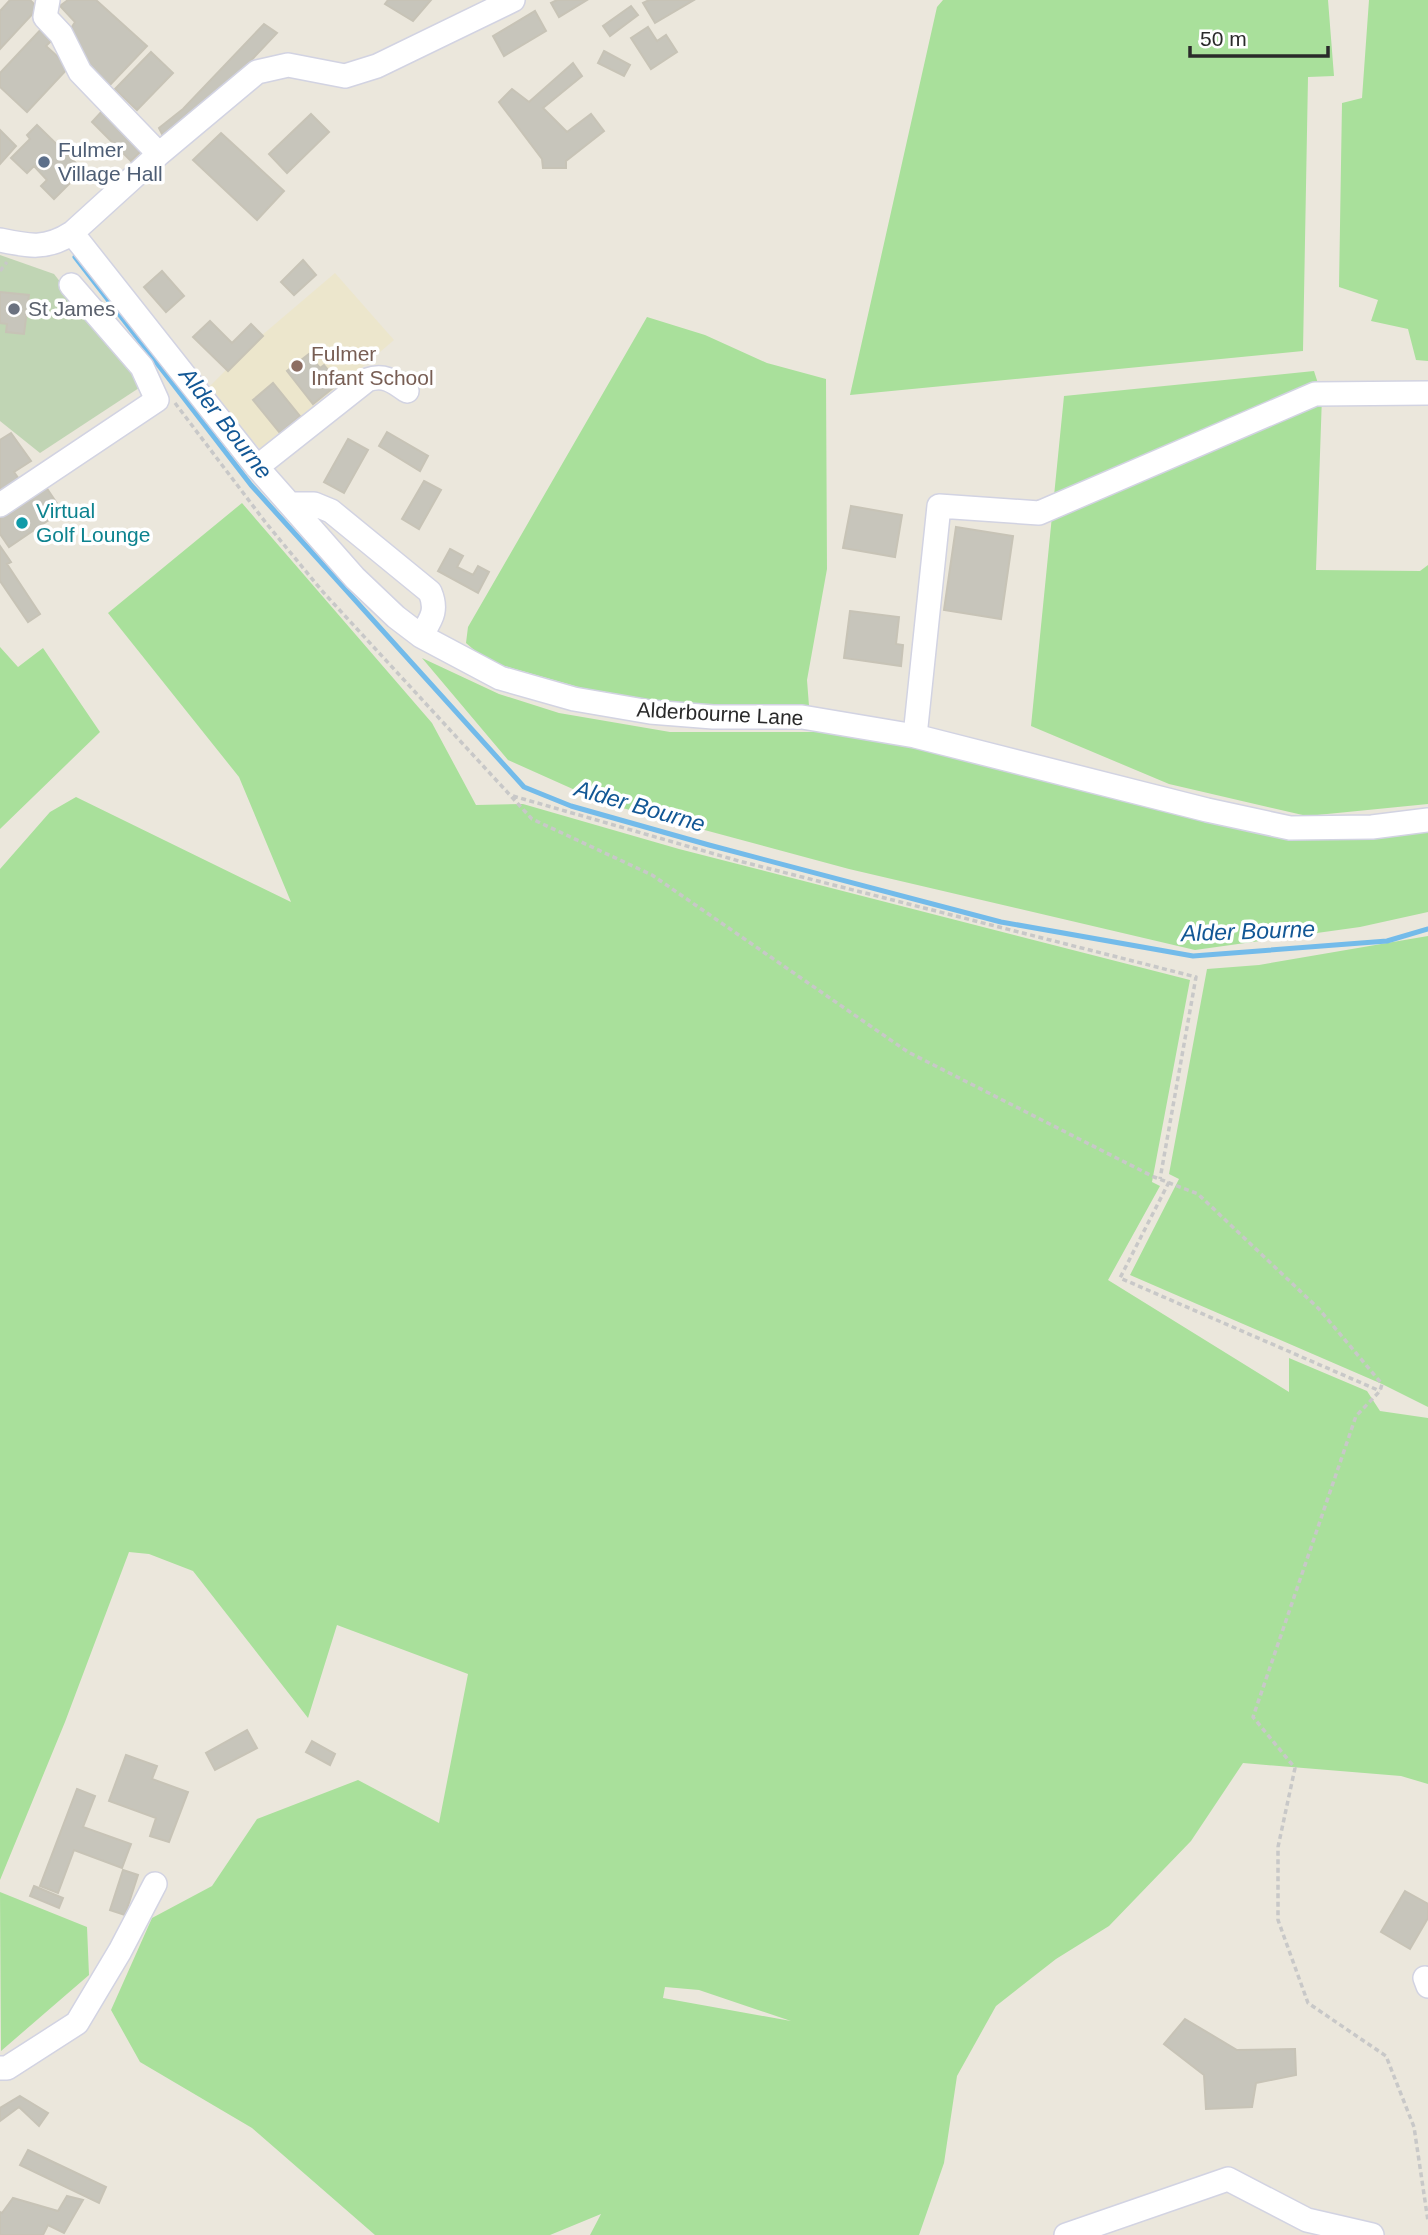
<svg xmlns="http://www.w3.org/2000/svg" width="1428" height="2235" viewBox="0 0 1428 2235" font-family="Arial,sans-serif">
  <rect width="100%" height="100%" fill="#ebe7dc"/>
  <path fill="#ece6cc" d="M 335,273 L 394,340 L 263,452 L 206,390 L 254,342 Z"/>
  <path fill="#a9e09b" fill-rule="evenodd" d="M 943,0 L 1328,0 L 1334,76 L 1308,77 L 1303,351 L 850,395 L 937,7 Z
    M 1369,0 L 1428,0 L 1428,361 L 1416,360 L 1408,329 L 1371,321 L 1378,300 L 1339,287 L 1342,103 L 1362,98 Z
    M 647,317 L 705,335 L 767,363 L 826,379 L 827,569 L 807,680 L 809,706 L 711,706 L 659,701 L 582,688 L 487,661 L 466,643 L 468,627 Z
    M 1314,371 L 1322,396 L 1316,570 L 1420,571 L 1428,565 L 1428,804 L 1307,816 L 1169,784 L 1031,726 L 1064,396 Z
    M 242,503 L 432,723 L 476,805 L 523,804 L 679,849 L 1190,980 L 1152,1182 L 1160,1186 L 1108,1280 L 1289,1392 L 1289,1358 L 1367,1391 L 1380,1411 L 1428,1418 L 1428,1784 L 1401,1776 L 1243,1763 L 1191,1841 L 1109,1926 L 1056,1959 L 996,2006 L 957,2076 L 944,2163 L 919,2235 L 590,2235 L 601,2214 L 550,2235 L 375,2235 L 252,2128 L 140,2062 L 111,2010 L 152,1918 L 212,1886 L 257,1819 L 358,1780 L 439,1823 L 468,1674 L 337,1625 L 308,1718 L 193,1571 L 149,1554 L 129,1552 L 65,1722 L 0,1880 L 0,869 L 50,812 L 76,797 L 291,902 L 239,777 L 108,613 ZM 665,1987 L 699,1990 L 791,2021 L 663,1998 Z
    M 0,647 L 18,667 L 43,648 L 100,732 L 0,829 Z
    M 422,658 L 499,694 L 559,713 L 670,732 L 852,732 L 1268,828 L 1428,823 L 1428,912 L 1360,927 L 1195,950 L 849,869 L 604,803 L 508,760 Z
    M 1428,936 L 1428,1407 L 1382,1384 L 1130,1275 L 1179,1179 L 1169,1174 L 1207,969 L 1259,965 Z
    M 0,1892 L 87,1927 L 89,1975 L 1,2051 Z"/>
  <path fill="#c0d5b4" d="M 0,255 L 54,274 L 142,386 L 40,453 L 0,421 Z"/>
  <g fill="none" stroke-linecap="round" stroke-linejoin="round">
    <path stroke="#73bbea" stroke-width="5" d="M 75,257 L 251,485 L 524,787 L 571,806 L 709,845 L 1001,922 L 1193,956 L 1387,941 L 1428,929"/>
  </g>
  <path fill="#c7c5bb" stroke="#c7c3b6" stroke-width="2" d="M 10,0 L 30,0 L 38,8 L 0,49 L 0,11 Z
    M 68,0 L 96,0 L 147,46 L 107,88 L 89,71 L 67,35 L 75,22 L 60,6 Z
    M 388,0 L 431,0 L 413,21 L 385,4 Z
    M 557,0 L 587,0 L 559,17 L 551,3 Z
    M 649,0 L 694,0 L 655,23 L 643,3 Z
    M 631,6 L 638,15 L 610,36 L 603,26 Z
    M 535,11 L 546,31 L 504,56 L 493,36 Z
    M 46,24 L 57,35 L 46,46 L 69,67 L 27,112 L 0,87 L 0,73 Z
    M 264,24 L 277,33 L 211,103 L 166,142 L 159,128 L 183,109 Z
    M 648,27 L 657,41 L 666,35 L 677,52 L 651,69 L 631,38 Z
    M 604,51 L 630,65 L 624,76 L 598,63 Z
    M 151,52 L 173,73 L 137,110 L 115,89 Z
    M 573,63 L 582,76 L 543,108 L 567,132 L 591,114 L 604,131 L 566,161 L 566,168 L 543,168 L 542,159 L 499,102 L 512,89 L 529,102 Z
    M 105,108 L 145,147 L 131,161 L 92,122 Z
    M 311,114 L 329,132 L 287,173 L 269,154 Z
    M 37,125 L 83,170 L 54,199 L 41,186 L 47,180 L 34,166 L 27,173 L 11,158 L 30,139 L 27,135 Z
    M 0,130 L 16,146 L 0,164 Z
    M 221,133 L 284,191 L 257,220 L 193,160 Z
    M 303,260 L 316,275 L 294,295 L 281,282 Z
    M 162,271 L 184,296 L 166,312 L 144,287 Z
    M 0,292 L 29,295 L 24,334 L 6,332 L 7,324 L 0,323 Z
    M 210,321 L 232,343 L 251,324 L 263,336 L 228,371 L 193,337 Z
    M 309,354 L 320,368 L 324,365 L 339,383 L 313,404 L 287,371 Z
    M 273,383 L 300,416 L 280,433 L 253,400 Z
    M 387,432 L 428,456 L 420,471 L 379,446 Z
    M 11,433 L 31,461 L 14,472 L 21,482 L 0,496 L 0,440 Z
    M 348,439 L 368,450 L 344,493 L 324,482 Z
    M 424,481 L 441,490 L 419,529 L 402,519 Z
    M 44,484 L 62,511 L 9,547 L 0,534 L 0,513 Z
    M 851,506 L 902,515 L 895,557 L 843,548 Z
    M 956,527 L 1013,536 L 1001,619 L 944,610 Z
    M 0,546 L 11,562 L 7,564 L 40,614 L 28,622 L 0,581 Z
    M 450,549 L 463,556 L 457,567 L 473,575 L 478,566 L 489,572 L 478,593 L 438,571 Z
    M 850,611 L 899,617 L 896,644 L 903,645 L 901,666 L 844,658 Z
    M 247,1730 L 257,1748 L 215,1770 L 206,1753 Z
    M 312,1741 L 335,1754 L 330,1765 L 306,1752 Z
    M 126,1755 L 157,1766 L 152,1779 L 188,1792 L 169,1842 L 150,1836 L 156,1818 L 109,1801 Z
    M 77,1789 L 95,1796 L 83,1827 L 131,1844 L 122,1868 L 74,1850 L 58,1893 L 40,1886 Z
    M 123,1870 L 138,1875 L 125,1915 L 110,1910 Z
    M 34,1886 L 63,1898 L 59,1908 L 30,1896 Z
    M 1405,1891 L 1428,1904 L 1428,1918 L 1410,1949 L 1381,1932 Z
    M 1185,2019 L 1237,2050 L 1295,2049 L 1296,2075 L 1256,2083 L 1252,2107 L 1206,2109 L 1204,2075 L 1164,2044 Z
    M 20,2096 L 48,2113 L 39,2126 L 19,2107 L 0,2121 L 0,2108 Z
    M 28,2150 L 106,2187 L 99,2203 L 20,2165 Z
    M 67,2196 L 83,2200 L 64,2233 L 48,2225 L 43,2235 L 0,2235 L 0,2212 L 2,2213 L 13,2198 L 58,2211 Z"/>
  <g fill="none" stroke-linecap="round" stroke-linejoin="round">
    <g stroke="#d2d3e2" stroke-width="26">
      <path id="minor" d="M 48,0 L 45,17 L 61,34 L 80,72 L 159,154
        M 72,233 L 257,467 L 355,578 L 396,617 L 421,636 L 500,678 L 574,699 L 650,712 L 713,717 L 802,717 L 915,736 L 1207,810 L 1290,828 L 1372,827 L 1428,820
        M 0,240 C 28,246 46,250 72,233 L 159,154 L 257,72 L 288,65 L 345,76 L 377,66 L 513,0
        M 257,467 L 367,380 C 384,374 393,381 407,391
        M 290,504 L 314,504 L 331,511 L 430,592 C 438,611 431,619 421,636
        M 0,505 L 157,400 L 142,367 L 71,285
        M 915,736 L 939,506 L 1039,513 L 1315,394 L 1428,393
        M 1425,1978 L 1428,1986
        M 0,2068 L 7,2068 L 77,2023 L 120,1951 L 155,1884
        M 1066,2235 L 1228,2179 L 1307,2220 L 1372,2235"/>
    </g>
    <path stroke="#c8c8c8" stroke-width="3.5" stroke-dasharray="5 3.5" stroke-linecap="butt" d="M 0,271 L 7,262
      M 175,403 L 266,523 L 323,592 L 532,819 L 652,875 L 908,1052 L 1154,1177 L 1198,1194 L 1319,1309 L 1382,1384 L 1380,1391 L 1356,1416 L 1253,1717 L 1295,1768 L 1278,1847 L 1278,1920 L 1308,2003 L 1386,2056 L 1414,2127 L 1428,2221
      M 513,796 L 739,861 L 1196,977 L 1160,1179
      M 1169,1182 L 1120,1278 L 1380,1391"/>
    <use href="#minor" stroke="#fff" stroke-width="23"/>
  </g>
  <circle fill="#5c6f8a" stroke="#fff" stroke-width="2.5" cx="44" cy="162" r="7"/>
  <circle fill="#6b7280" stroke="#fff" stroke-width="2.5" cx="14" cy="309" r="7"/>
  <circle fill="#8d6e63" stroke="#fff" stroke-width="2.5" cx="297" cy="366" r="7"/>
  <circle fill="#0f9aa8" stroke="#fff" stroke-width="2.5" cx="22" cy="523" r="7"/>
  <g text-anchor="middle" stroke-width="7" stroke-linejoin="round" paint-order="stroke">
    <g font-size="21" fill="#4e5e75" stroke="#fff" text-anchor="start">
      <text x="58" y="157">Fulmer<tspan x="58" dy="24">Village Hall</tspan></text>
    </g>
    <g font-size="21" fill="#5b616d" stroke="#fff" text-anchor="start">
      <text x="28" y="316">St James</text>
    </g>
    <g font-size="21" fill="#785e54" stroke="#fff" text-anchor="start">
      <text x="311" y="361">Fulmer<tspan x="311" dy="24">Infant School</tspan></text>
    </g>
    <g font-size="21" fill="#0d838f" stroke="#fff" text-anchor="start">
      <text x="36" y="518">Virtual<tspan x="36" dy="24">Golf Lounge</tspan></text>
    </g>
    <g font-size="21" fill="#2a2a2a" stroke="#fff">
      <text transform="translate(720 714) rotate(3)" y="7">Alderbourne Lane</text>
    </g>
    <g font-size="23" font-style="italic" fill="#125795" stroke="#fff">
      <text transform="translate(226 423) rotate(52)" y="8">Alder Bourne</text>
      <text transform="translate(640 806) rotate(16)" y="8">Alder Bourne</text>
      <text transform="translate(1248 931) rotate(-2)" y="8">Alder Bourne</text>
    </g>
  </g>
  <path d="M1190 46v10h138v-10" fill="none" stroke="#2a2a2a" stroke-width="3.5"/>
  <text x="1200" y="46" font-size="21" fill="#2a2a2a" stroke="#ffffff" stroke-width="5" paint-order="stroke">50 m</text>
</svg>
